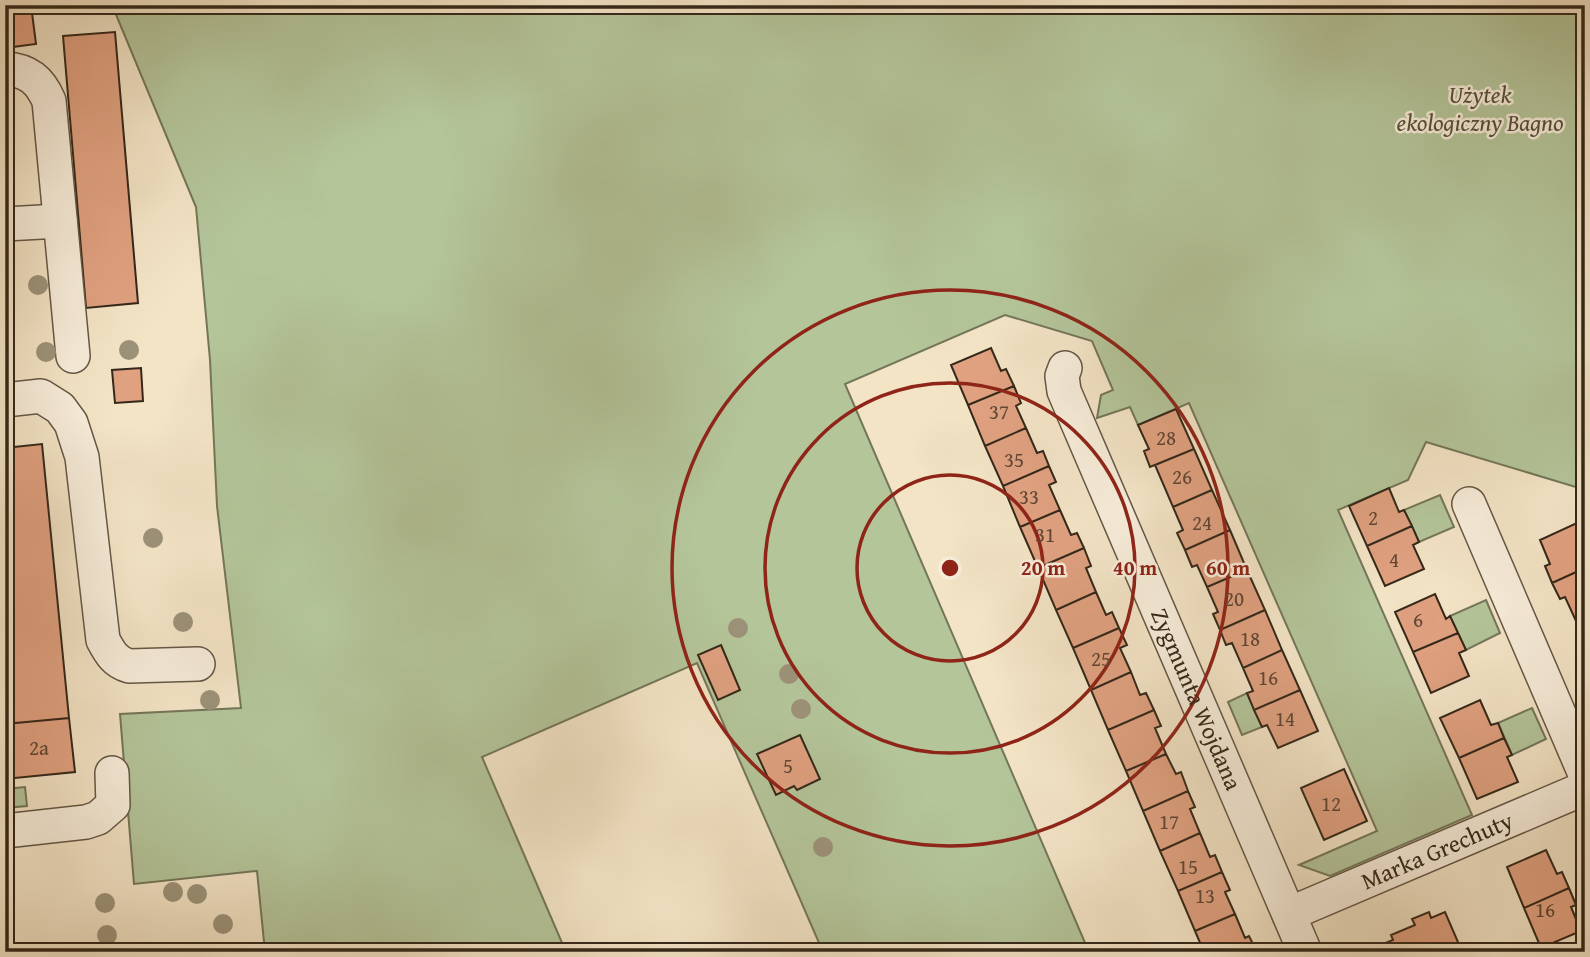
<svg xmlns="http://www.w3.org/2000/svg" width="1590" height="957" viewBox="0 0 1590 957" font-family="'Gentium Book Plus',serif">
  <rect width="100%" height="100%" fill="#f3e4c6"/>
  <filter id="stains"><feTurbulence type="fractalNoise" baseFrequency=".00286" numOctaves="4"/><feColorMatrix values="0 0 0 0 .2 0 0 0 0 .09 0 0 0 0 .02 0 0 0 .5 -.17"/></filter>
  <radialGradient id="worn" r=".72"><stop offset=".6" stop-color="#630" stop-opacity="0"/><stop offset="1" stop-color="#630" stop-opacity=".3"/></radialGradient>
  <path fill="#b4c59a" stroke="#74765a" stroke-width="2" d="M 112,5 L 1585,5 L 1585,507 L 1576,487 L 1426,442 L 1408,480 L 1338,510 L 1472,815 L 1330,876 L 1299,865 L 1377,831 L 1189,403 L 1138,425 L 1130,407 L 1097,418 L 1101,395 L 1113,390 L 1092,341 L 1005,315 L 845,384 L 1089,952 L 823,952 L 697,663 L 482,757 L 566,952 L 265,952 L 257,871 L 134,884 L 120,714 L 241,708 L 217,506 L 210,360 L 196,207 Z
    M 1440,495 L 1454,527 L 1419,542 L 1404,510 Z
    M 1486,600 L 1500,633 L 1466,650 L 1450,616 Z
    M 1247,693 L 1262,727 L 1242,735 L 1228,702 Z
    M 1532,708 L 1546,739 L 1512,755 L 1498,723 Z
    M 25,787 L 27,806 L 5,808 L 5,789 Z"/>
  <path fill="#e0a180" stroke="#34281a" stroke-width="2" d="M 5,5 L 31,5 L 36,44 L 5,48 Z
    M 115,32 L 138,303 L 86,308 L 63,36 Z
    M 991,348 L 1001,371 L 1006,369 L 1014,386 L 968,405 L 951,365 Z
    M 141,368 L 143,401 L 115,403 L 112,370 Z
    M 1014,386 L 1021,403 L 1016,406 L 1026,428 L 985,446 L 968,405 Z
    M 1176,409 L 1194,449 L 1150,467 L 1144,451 L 1149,449 L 1138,425 Z
    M 1026,428 L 1037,453 L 1043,451 L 1049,466 L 1003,486 L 985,446 Z
    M 42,444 L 69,718 L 5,724 L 5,448 Z
    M 1194,449 L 1212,490 L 1173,507 L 1155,465 Z
    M 1049,466 L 1056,482 L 1049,485 L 1060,510 L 1020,527 L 1003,486 Z
    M 1389,488 L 1399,512 L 1404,510 L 1412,526 L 1367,546 L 1349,506 Z
    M 1212,490 L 1230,530 L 1185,550 L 1177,533 L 1183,530 L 1173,507 Z
    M 1060,510 L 1071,535 L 1077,533 L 1084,548 L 1038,568 L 1020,527 Z
    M 1579,522 L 1585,535 L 1585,568 L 1552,583 L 1545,566 L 1550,564 L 1540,540 Z
    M 1412,526 L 1419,542 L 1413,545 L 1424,569 L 1385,586 L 1367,546 Z
    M 1230,530 L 1247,570 L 1207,587 L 1197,565 L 1192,567 L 1185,550 Z
    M 1084,548 L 1091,566 L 1086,568 L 1096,592 L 1056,610 L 1038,568 Z
    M 1585,568 L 1585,617 L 1576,621 L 1565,597 L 1560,599 L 1552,583 Z
    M 1247,570 L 1265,610 L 1220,630 L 1213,614 L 1218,612 L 1207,587 Z
    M 1096,592 L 1106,615 L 1112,612 L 1119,628 L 1073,648 L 1056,610 Z
    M 1435,594 L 1446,619 L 1450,616 L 1458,633 L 1413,652 L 1395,612 Z
    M 1265,610 L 1282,650 L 1243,668 L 1232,643 L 1226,645 L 1220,630 Z
    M 1119,628 L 1127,645 L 1120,648 L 1131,672 L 1091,690 L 1073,648 Z
    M 1458,633 L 1466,650 L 1459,653 L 1469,676 L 1431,693 L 1413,652 Z
    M 721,645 L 740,690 L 718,700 L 698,655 Z
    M 1282,650 L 1300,690 L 1254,710 L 1247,693 L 1253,691 L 1243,668 Z
    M 1131,672 L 1140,695 L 1146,693 L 1154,710 L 1108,730 L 1091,690 Z
    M 1300,690 L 1318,731 L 1278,748 L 1267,725 L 1262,727 L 1254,710 Z
    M 1480,700 L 1491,725 L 1498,723 L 1504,738 L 1459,758 L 1440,718 Z
    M 1154,710 L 1161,726 L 1155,728 L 1166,754 L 1126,771 L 1108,730 Z
    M 69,718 L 75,772 L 5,779 L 5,724 Z
    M 800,735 L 820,779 L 797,790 L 794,786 L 776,795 L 757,754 Z
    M 1504,738 L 1512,755 L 1507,757 L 1518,782 L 1477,799 L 1459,758 Z
    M 1166,754 L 1176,774 L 1181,772 L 1188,791 L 1143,811 L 1126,771 Z
    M 1344,769 L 1367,821 L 1324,840 L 1301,788 Z
    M 1188,791 L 1195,807 L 1190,809 L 1200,833 L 1160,851 L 1143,811 Z
    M 1200,833 L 1210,857 L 1215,855 L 1222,872 L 1178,891 L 1160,851 Z
    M 1546,850 L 1557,874 L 1562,872 L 1569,888 L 1524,908 L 1507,867 Z
    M 1222,872 L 1230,890 L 1225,892 L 1235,914 L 1195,931 L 1178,891 Z
    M 1569,888 L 1576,905 L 1571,907 L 1581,931 L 1541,948 L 1524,908 Z
    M 1429,912 L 1431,918 L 1445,912 L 1461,949 L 1455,952 L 1381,952 L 1378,946 L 1393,940 L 1391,935 L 1415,925 L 1412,919 Z
    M 1235,914 L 1245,938 L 1249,936 L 1257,952 L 1204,952 L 1195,931 Z"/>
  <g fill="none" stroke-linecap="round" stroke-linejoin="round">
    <g stroke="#645745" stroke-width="36">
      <g id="minor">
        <path d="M 5,69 C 28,70 40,80 49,101 L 73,356"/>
        <path d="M 5,224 L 60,221"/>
        <path id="s1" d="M 1065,368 L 1062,376 L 1064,391 L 1305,952"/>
        <path d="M 5,400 L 41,396 L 60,408 L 71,423 L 82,457 L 103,640 C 110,653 115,662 129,666 L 198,664"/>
        <path d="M 1469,504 L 1585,774"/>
        <path d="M 5,831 L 86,822 L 98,818 L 113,805 L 112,773"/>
        <path id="s2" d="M 1289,914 L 1585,788"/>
      </g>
    </g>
    <use href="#minor" stroke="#f7edda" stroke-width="33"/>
  </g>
  <g fill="#9c9279">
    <circle cx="38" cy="285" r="10"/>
    <circle cx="129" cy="350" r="10"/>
    <circle cx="46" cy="352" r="10"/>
    <circle cx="153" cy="538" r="10"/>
    <circle cx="183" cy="622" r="10"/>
    <circle cx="738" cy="628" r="10"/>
    <circle cx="789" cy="674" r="10"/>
    <circle cx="210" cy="700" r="10"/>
    <circle cx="801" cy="709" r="10"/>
    <circle cx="823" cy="847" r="10"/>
    <circle cx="173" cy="892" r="10"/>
    <circle cx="197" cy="894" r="10"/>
    <circle cx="105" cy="903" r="10"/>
    <circle cx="223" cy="924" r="10"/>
    <circle cx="107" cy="935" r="10"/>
  </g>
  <g fill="none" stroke="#8f2418" stroke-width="3.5">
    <circle cx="950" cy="568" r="93"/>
    <circle cx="950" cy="568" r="185"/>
    <circle cx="950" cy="568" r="278"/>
  </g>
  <g text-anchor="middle" stroke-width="5" stroke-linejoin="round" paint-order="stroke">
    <g font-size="21" fill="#5f4634">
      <text x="999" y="419">37</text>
      <text x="1166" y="445">28</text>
      <text x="1014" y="467">35</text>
      <text x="1182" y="484">26</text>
      <text x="1029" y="504">33</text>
      <text x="1373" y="525">2</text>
      <text x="1202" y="530">24</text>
      <text x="1045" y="542">31</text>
      <text x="1394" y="567">4</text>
      <text x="1234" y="606">20</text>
      <text x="1418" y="627">6</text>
      <text x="1250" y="646">18</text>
      <text x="1101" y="666">25</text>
      <text x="1268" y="685">16</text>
      <text x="1285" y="726">14</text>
      <text x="39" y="755">2a</text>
      <text x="788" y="773">5</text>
      <text x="1331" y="811">12</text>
      <text x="1169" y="829">17</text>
      <text x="1188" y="874">15</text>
      <text x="1205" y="903">13</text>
      <text x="1545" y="917">16</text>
    </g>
    <g font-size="24" font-style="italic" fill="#544f3a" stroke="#f7edda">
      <text x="1480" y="103">Użytek<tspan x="1480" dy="28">ekologiczny Bagno</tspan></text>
    </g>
    <g font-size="24" fill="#34281a" stroke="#f7edda">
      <text dy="8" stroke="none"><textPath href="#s1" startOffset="359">Zygmunta Wojdana</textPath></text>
      <text dy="8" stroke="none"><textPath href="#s2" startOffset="161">Marka Grechuty</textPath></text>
    </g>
  </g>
  <circle cx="950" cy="568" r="10" fill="#8f2418" stroke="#f7edda" stroke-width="3.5"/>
  <g font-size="21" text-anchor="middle" font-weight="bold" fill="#8f2418" stroke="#f7edda" stroke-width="5" stroke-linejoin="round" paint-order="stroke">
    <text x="1043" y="575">20 m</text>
    <text x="1135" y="575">40 m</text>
    <text x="1228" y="575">60 m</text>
  </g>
  <rect width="1590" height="957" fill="none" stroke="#f3e4c6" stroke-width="28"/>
  <rect x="7" y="7" width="1576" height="943" fill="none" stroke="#34281a" stroke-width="3.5"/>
  <rect x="14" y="14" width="1562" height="929" fill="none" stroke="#34281a" stroke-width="2"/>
  <rect width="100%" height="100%" filter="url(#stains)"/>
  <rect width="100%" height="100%" fill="url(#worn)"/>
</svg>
